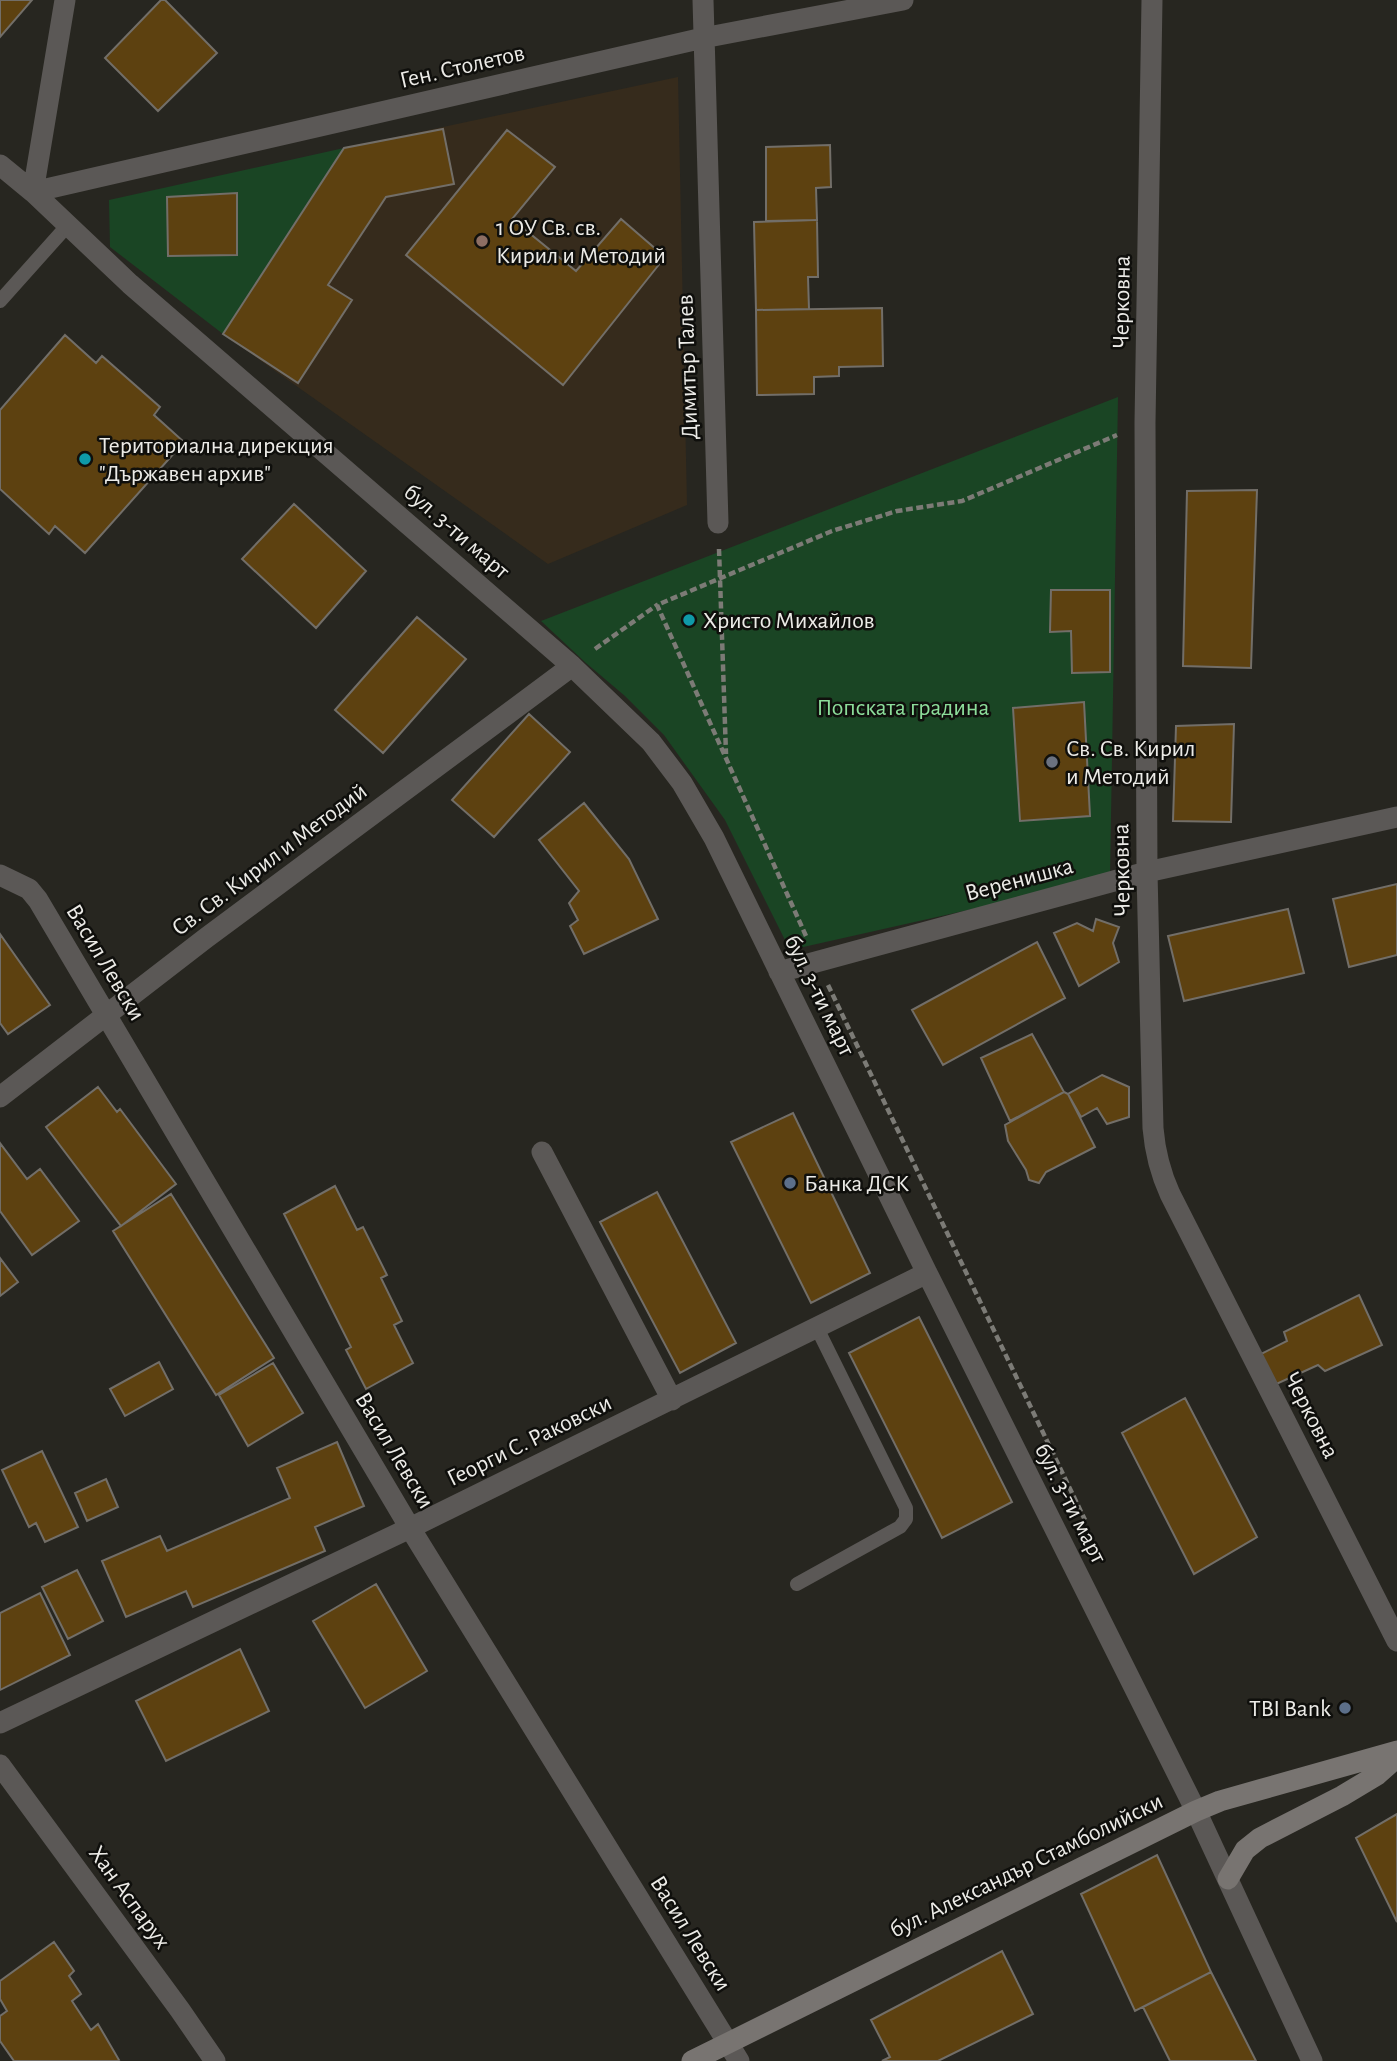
<svg xmlns="http://www.w3.org/2000/svg" width="1397" height="2061" viewBox="0 0 1397 2061" font-family="'Alegreya Sans',sans-serif">
  <rect width="100%" height="100%" fill="#272620"/>
  <path fill="#362b1c" d="M 678,77 L 687,505 L 548,564 L 223,334 L 344,148 Z"/>
  <path fill="#1a4524" d="M 344,148 L 223,334 L 110,247 L 109,200 Z
    M 1118,397 L 1110,878 L 790,950 L 725,820 L 664,735 L 625,696 L 586,663 L 541,621 Z"/>
  <path fill="#5d4110" stroke="#726e68" stroke-width="2" d="M 0,0 L 32,0 L 0,37 Z
    M 161,0 L 165,0 L 217,53 L 158,111 L 105,58 Z
    M 443,129 L 454,184 L 386,197 L 328,285 L 352,300 L 298,383 L 223,334 L 344,148 Z
    M 507,130 L 555,167 L 512,219 L 576,271 L 621,219 L 665,257 L 563,385 L 406,255 Z
    M 830,145 L 831,187 L 816,188 L 817,220 L 766,221 L 766,147 Z
    M 237,193 L 237,255 L 168,256 L 167,197 Z
    M 817,220 L 818,277 L 808,277 L 809,309 L 756,310 L 754,222 Z
    M 882,308 L 883,366 L 839,367 L 839,376 L 814,377 L 814,394 L 757,395 L 756,310 Z
    M 65,335 L 96,363 L 102,356 L 160,407 L 154,415 L 184,442 L 85,553 L 55,526 L 49,534 L 0,489 L 0,410 Z
    M 1257,490 L 1251,668 L 1183,666 L 1187,491 Z
    M 294,504 L 366,571 L 316,628 L 242,559 Z
    M 1051,590 L 1110,590 L 1110,672 L 1072,673 L 1071,631 L 1050,632 Z
    M 417,617 L 466,659 L 383,753 L 335,710 Z
    M 1084,702 L 1090,816 L 1020,821 L 1013,708 Z
    M 529,714 L 570,752 L 494,837 L 452,800 Z
    M 1234,724 L 1231,822 L 1173,821 L 1176,726 Z
    M 584,803 L 629,859 L 658,919 L 584,954 L 570,926 L 578,920 L 569,903 L 579,891 L 539,840 Z
    M 1397,884 L 1397,955 L 1349,967 L 1333,899 Z
    M 1288,909 L 1304,973 L 1184,1001 L 1168,936 Z
    M 1096,919 L 1119,927 L 1113,943 L 1119,962 L 1079,986 L 1054,933 L 1077,923 L 1093,931 Z
    M 0,934 L 50,1005 L 8,1034 L 0,1023 Z
    M 1037,942 L 1065,998 L 943,1065 L 912,1010 Z
    M 1032,1034 L 1064,1092 L 1010,1121 L 981,1058 Z
    M 1102,1075 L 1129,1087 L 1129,1117 L 1107,1124 L 1097,1108 L 1081,1117 L 1068,1094 Z
    M 98,1087 L 117,1112 L 120,1109 L 176,1184 L 121,1226 L 46,1127 Z
    M 1064,1092 L 1068,1094 L 1095,1147 L 1046,1172 L 1039,1183 L 1029,1180 L 1026,1170 L 1008,1141 L 1005,1125 Z
    M 793,1113 L 870,1273 L 811,1303 L 731,1142 Z
    M 0,1143 L 27,1179 L 40,1169 L 79,1221 L 32,1255 L 0,1211 Z
    M 335,1186 L 357,1230 L 363,1227 L 387,1275 L 381,1278 L 402,1321 L 394,1325 L 413,1363 L 366,1389 L 346,1350 L 351,1347 L 284,1214 Z
    M 657,1192 L 736,1343 L 680,1373 L 600,1222 Z
    M 171,1194 L 274,1358 L 216,1395 L 113,1231 Z
    M 0,1258 L 18,1282 L 0,1296 Z
    M 1359,1295 L 1382,1345 L 1325,1371 L 1318,1365 L 1272,1386 L 1257,1356 L 1287,1341 L 1284,1332 Z
    M 919,1317 L 1012,1502 L 942,1538 L 849,1353 Z
    M 159,1362 L 173,1389 L 125,1416 L 110,1389 Z
    M 273,1363 L 303,1413 L 248,1446 L 219,1395 Z
    M 1185,1398 L 1257,1537 L 1194,1574 L 1122,1433 Z
    M 337,1442 L 364,1506 L 315,1527 L 325,1551 L 193,1607 L 186,1591 L 126,1617 L 102,1561 L 160,1536 L 167,1551 L 290,1498 L 277,1468 Z
    M 42,1451 L 78,1527 L 45,1542 L 36,1523 L 29,1527 L 2,1470 Z
    M 106,1479 L 118,1507 L 87,1521 L 75,1493 Z
    M 77,1570 L 103,1621 L 68,1639 L 42,1587 Z
    M 376,1584 L 427,1671 L 365,1708 L 313,1621 Z
    M 40,1593 L 70,1655 L 0,1690 L 0,1613 Z
    M 240,1649 L 269,1711 L 166,1761 L 136,1701 Z
    M 1397,1814 L 1397,1922 L 1356,1838 Z
    M 1157,1855 L 1211,1972 L 1135,2011 L 1081,1894 Z
    M 54,1942 L 74,1971 L 69,1976 L 81,1994 L 72,2001 L 91,2030 L 98,2024 L 119,2060 L 117,2061 L 14,2061 L 0,2041 L 0,2016 L 7,2011 L 0,1999 L 0,1981 Z
    M 1002,1951 L 1033,2014 L 938,2061 L 882,2061 L 890,2057 L 871,2020 Z
    M 1211,1972 L 1256,2061 L 1170,2061 L 1143,2007 Z"/>
  <g fill="none" stroke-linecap="round" stroke-linejoin="round">
    <path stroke="#7c7b76" stroke-width="4.5" stroke-dasharray="7 3.5" stroke-linecap="butt" d="M 719,549 L 726,754
      M 595,649 L 657,605
      M 806,936 L 657,605 L 832,531 L 897,511 L 962,501 L 1117,435
      M 828,985 L 1085,1520"/>
    <path stroke="#5b5856" stroke-width="14" d="M 0,301 L 68,225
      M 797,1584 L 900,1527 L 906,1519 L 906,1508 L 817,1328"/>
    <path stroke="#5b5856" stroke-width="21" d="M 65,0 L 33,192 L 703,38 L 903,0
      M 703,0 L 718,523
      M 1152,0 L 1145,423 L 1147,872 L 1153,1128 C 1155,1152 1160,1172 1170,1194 L 1397,1641
      M 0,165 L 33,192 L 130,284 L 572,666 L 651,742 L 682,783 L 714,838 L 927,1273 L 1196,1811 L 1312,2061
      M 0,875 L 29,889 L 38,900 L 410,1528 L 739,2061
      M 779,972 L 1147,872 L 1397,817
      M 0,1097 L 206,938 L 572,666
      M 542,1152 L 672,1400
      M 0,1723 L 410,1528 L 927,1273
      M 0,1765 L 180,2010 L 215,2061"/>
    <path stroke="#787471" stroke-width="21" d="M 1228,1879 L 1245,1850 L 1260,1838 L 1342,1796 L 1377,1775 L 1397,1757
      M 692,2061 L 1196,1811 L 1220,1801 L 1397,1751"/>
  </g>
  <circle fill="#8d6e63" stroke="#0f0f0c" stroke-width="2.5" cx="482" cy="241" r="7"/>
  <g fill="#0f9aa8" stroke="#0f0f0c" stroke-width="2.5">
    <circle cx="85" cy="459" r="7"/>
    <circle cx="689" cy="620" r="7"/>
  </g>
  <circle fill="#6b7280" stroke="#0f0f0c" stroke-width="2.5" cx="1052" cy="762" r="7"/>
  <g fill="#5c6f8a" stroke="#0f0f0c" stroke-width="2.5">
    <circle cx="790" cy="1183" r="7"/>
    <circle cx="1345" cy="1708" r="7"/>
  </g>
  <g text-anchor="middle" stroke-width="5" stroke-linejoin="round" paint-order="stroke">
    <g font-size="24" fill="#ecebe7" stroke="#0f0f0c">
      <text transform="translate(462 66) rotate(-13)" y="8">Ген. Столетов</text>
      <text transform="translate(1121 302) rotate(-89)" y="8">Черковна</text>
      <text transform="translate(687 367) rotate(-92)" y="8">Димитър Талев</text>
      <text transform="translate(457 531) rotate(41)" y="8">бул. 3-ти март</text>
      <text transform="translate(269 859) rotate(-37)" y="8">Св. Св. Кирил и Методий</text>
      <text transform="translate(1121 870) rotate(-91)" y="8">Черковна</text>
      <text transform="translate(1019 879) rotate(-15)" y="8">Веренишка</text>
      <text transform="translate(106 962) rotate(59)" y="8">Васил Левски</text>
      <text transform="translate(820 995) rotate(64)" y="8">бул. 3-ти март</text>
      <text transform="translate(1312 1415) rotate(63)" y="8">Черковна</text>
      <text transform="translate(529 1440) rotate(-26)" y="8">Георги С. Раковски</text>
      <text transform="translate(395 1450) rotate(59)" y="8">Васил Левски</text>
      <text transform="translate(1071 1503) rotate(63)" y="8">бул. 3-ти март</text>
      <text transform="translate(1026 1865) rotate(-26)" y="8">бул. Александър Стамболийски</text>
      <text transform="translate(130 1897) rotate(54)" y="8">Хан Аспарух</text>
      <text transform="translate(691 1933) rotate(58)" y="8">Васил Левски</text>
    </g>
    <g font-size="24" fill="#ecebe7" stroke="#0f0f0c" text-anchor="start">
      <text x="496" y="235">1 ОУ Св. св.<tspan x="496" dy="28">Кирил и Методий</tspan></text>
      <text x="99" y="453">Териториална дирекция<tspan x="99" dy="28">"Държавен архив"</tspan></text>
      <text x="703" y="628">Христо Михайлов</text>
      <text x="1066" y="756">Св. Св. Кирил<tspan x="1066" dy="28">и Методий</tspan></text>
      <text x="804" y="1191">Банка ДСК</text>
      <text x="1331" y="1716" text-anchor="end">TBI Bank</text>
    </g>
    <g font-size="24" fill="#8cdd9a" stroke="#0f0f0c">
      <text x="903" y="715">Попската градина</text>
    </g>
  </g>
</svg>
